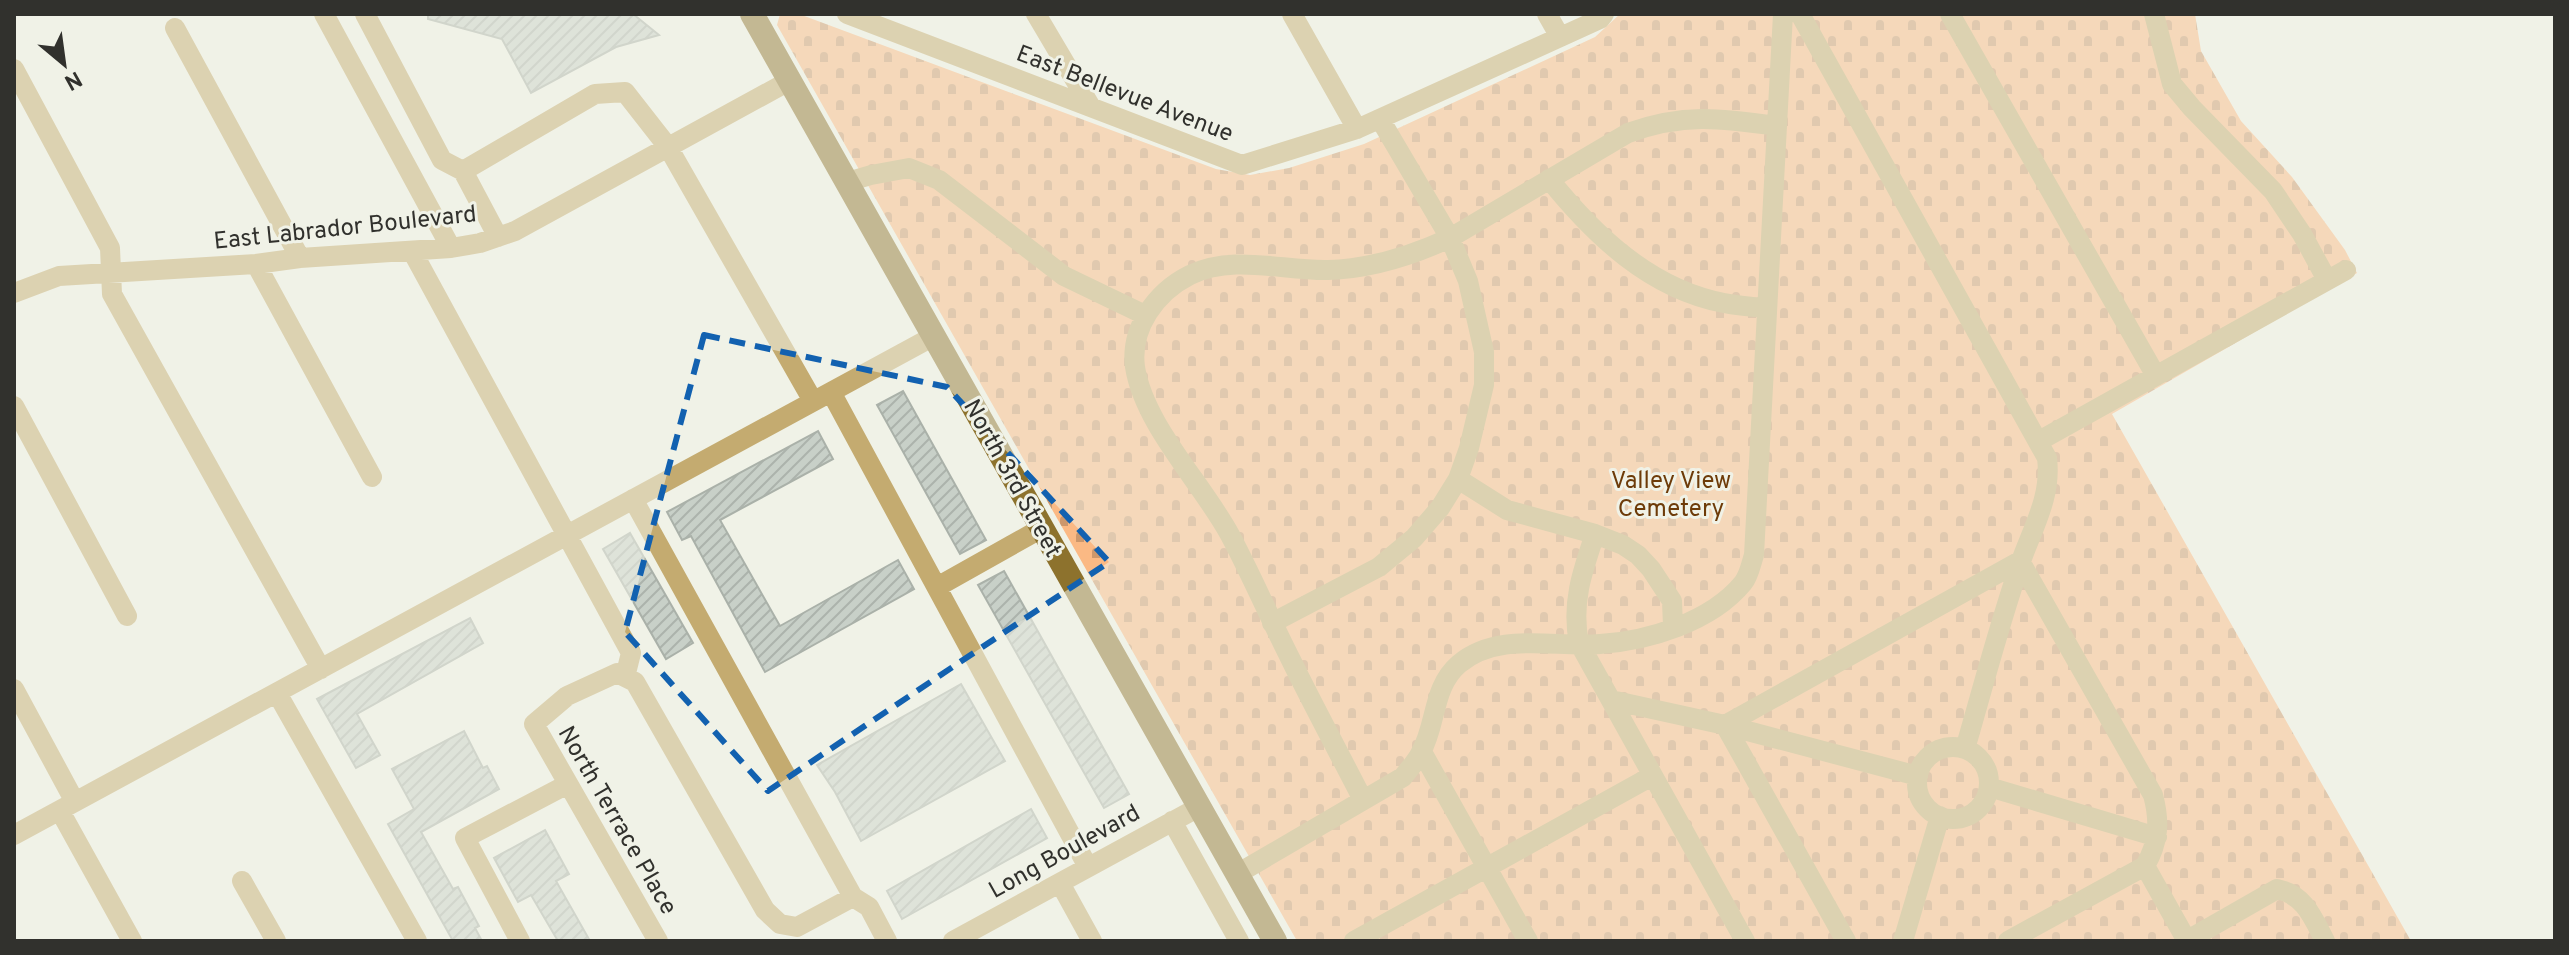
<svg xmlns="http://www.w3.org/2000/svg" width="2569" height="955" viewBox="0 0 2569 955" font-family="Overpass,sans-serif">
  <defs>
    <pattern id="cemetery-stones" width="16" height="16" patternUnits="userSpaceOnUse" patternTransform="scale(2)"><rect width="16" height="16" fill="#fbb984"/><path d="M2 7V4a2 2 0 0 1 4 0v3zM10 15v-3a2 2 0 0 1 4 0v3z" fill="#cc976c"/></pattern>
    <pattern id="building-hatch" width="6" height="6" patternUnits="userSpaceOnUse" patternTransform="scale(2)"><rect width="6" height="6" fill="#c8d0c8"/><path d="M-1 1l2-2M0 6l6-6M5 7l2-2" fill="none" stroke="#acb3ac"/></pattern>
  </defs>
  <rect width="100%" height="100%" fill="#f0f2e7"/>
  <path fill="url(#cemetery-stones)" d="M 780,14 L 799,14 L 1216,169 L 1250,175 L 1289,168 L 1364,144 L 1595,37 L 1620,14 L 2195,14 L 2201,51 L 2241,121 L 2292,177 L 2345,250 L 2357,273 L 2112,414 L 2411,941 L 1297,941 L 777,25 Z"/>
  <path fill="url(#building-hatch)" stroke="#aab1a9" stroke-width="2" d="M 428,14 L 633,14 L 659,35 L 616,47 L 531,93 L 502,39 L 428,19 Z
    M 903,391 L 986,540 L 960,554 L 877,405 Z
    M 818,431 L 833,459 L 720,520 L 780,626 L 898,560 L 914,589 L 765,672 L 691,536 L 682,540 L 667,512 Z
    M 630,533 L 693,643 L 666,659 L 603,549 Z
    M 1004,571 L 1129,794 L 1104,808 L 978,585 Z
    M 470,618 L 483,643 L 357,714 L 380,755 L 356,768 L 317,699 Z
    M 961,684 L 1005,761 L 861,841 L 835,792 L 817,765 Z
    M 464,731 L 483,768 L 487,766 L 499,789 L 421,832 L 453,889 L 458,887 L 479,926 L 475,928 L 482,941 L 453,941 L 388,824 L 414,809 L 392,769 Z
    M 1031,809 L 1047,838 L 902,919 L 887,891 Z
    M 545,830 L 569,874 L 556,881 L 590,941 L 558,941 L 531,895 L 518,902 L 494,858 Z"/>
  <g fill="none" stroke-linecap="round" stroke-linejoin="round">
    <path stroke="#c4ab70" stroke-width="20" d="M 324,14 L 451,248
      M 365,14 L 442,160 L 463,171
      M 847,14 L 1242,165 L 1357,129 L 1600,19 L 1604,14
      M 1036,14 L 1091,107
      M 1292,14 L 1357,129
      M 1547,14 L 1560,37
      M 1800,14 L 2047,458 C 2052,497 2032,529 2020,564 C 1999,625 1983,687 1965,749
      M 1950,14 L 2156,376
      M 2154,14 L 2172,84 L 2192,108 L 2273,191 L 2302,234 L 2327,280
      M 175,28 L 300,258
      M 14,69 L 110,248 L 112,294 L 321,669
      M 1549,179 C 1594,235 1650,289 1724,303 C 1738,306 1753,307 1767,308
      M 847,182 L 871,175 L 909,168 L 939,180 L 1064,276 L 1145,315
      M 498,237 L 463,171 L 595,94 L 625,92 L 668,147 L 813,401
      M 412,251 L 631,653 L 625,677
      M 256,264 L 372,477
      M 14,293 L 59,276 L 256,264 L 300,258 L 451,248 L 480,243 L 515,231 L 789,81
      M 831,392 L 1088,867
      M 14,406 L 127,616
      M 2039,441 L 2346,270
      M 1458,479 L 1507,510 L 1595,534 L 1623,545 L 1638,555 L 1651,569 L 1672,601 L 1673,627
      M 633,499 L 853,897 L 869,907 L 887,941
      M 1595,534 C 1582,572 1571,604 1579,643 L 1745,941
      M 937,587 L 1042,528
      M 1272,623 L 1379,567 L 1414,538 L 1440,508 L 1458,479 L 1469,448 L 1484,385 L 1484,352 L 1468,281 L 1450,238 L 1380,119
      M 14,689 L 75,802
      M 277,693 L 417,941
      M 1611,700 L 1725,725 L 1918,776
      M1917 783a36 36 0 1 1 72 0a36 36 0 1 1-72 0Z
      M 1422,752 L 1528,941
      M 1989,787 L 2157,837
      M 1363,800 C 1339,753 1314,707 1291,660 C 1270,619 1252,576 1230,535 C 1202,483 1144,425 1135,367 C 1130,328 1156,292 1190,275 C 1233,254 1283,271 1328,270 C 1369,269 1413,255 1450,238 L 1628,133 C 1683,113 1720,118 1777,126
      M 60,811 L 132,941
      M 1172,821 L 1239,941
      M 14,835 L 934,336
      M 1237,874 L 1403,777 C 1409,769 1417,761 1421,752 C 1437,724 1432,687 1459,664 C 1498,631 1554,648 1600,644 C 1648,641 1711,622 1743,583 C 1749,576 1751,564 1754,555 L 1783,14
      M 242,881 L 276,941
      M 1060,883 L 1092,941
      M 520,941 L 465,838 L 568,784
      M 658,941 L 534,724 L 567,696 L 617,673 L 635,682 L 765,910 L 780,924 L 797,927 L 853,897
      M 953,941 L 1199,807
      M 1354,941 L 1652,776
      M 1846,941 L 1725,725 L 2020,561 L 2153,795 C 2160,821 2159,842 2145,866 L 2187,941
      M 1903,941 L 1940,816
      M 2008,941 L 2145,866
      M 2186,941 L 2277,889 C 2305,895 2313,918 2325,941"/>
    <path stroke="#8d722d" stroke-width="24" d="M 752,14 L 1275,941"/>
  </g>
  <path d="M0 0H2569V955H0ZM 704,335 L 947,387 L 1109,562 L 768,791 L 625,632 Z" fill="#f0f2e7" fill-opacity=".55" fill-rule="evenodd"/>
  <path fill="none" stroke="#1261b0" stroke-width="6" stroke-dasharray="16 10" stroke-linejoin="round" d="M 704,335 L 947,387 L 1109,562 L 768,791 L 625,632 Z"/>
  <g text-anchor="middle" stroke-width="6" stroke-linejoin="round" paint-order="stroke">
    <g font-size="24" fill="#31312d" stroke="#f0f2e7">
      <text transform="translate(1125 93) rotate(21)" y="8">East Bellevue Avenue</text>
      <text transform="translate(345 227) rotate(-6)" y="8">East Labrador Boulevard</text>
      <text transform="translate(1013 478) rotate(61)" y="8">North 3rd Street</text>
      <text transform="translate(618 820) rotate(60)" y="8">North Terrace Place</text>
      <text transform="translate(1064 851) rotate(-29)" y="8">Long Boulevard</text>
    </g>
    <g font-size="24" fill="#6d3b08" stroke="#f0f2e7">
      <text x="1671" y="488">Valley View<tspan x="1671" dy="28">Cemetery</tspan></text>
    </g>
  </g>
  <rect width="2569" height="955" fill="none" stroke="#31312d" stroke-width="32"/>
  <g transform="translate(64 64) rotate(151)" stroke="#f0f2e7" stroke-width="6" paint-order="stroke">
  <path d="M0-6L14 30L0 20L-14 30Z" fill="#31312d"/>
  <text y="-12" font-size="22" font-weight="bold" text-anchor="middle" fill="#31312d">N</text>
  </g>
</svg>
